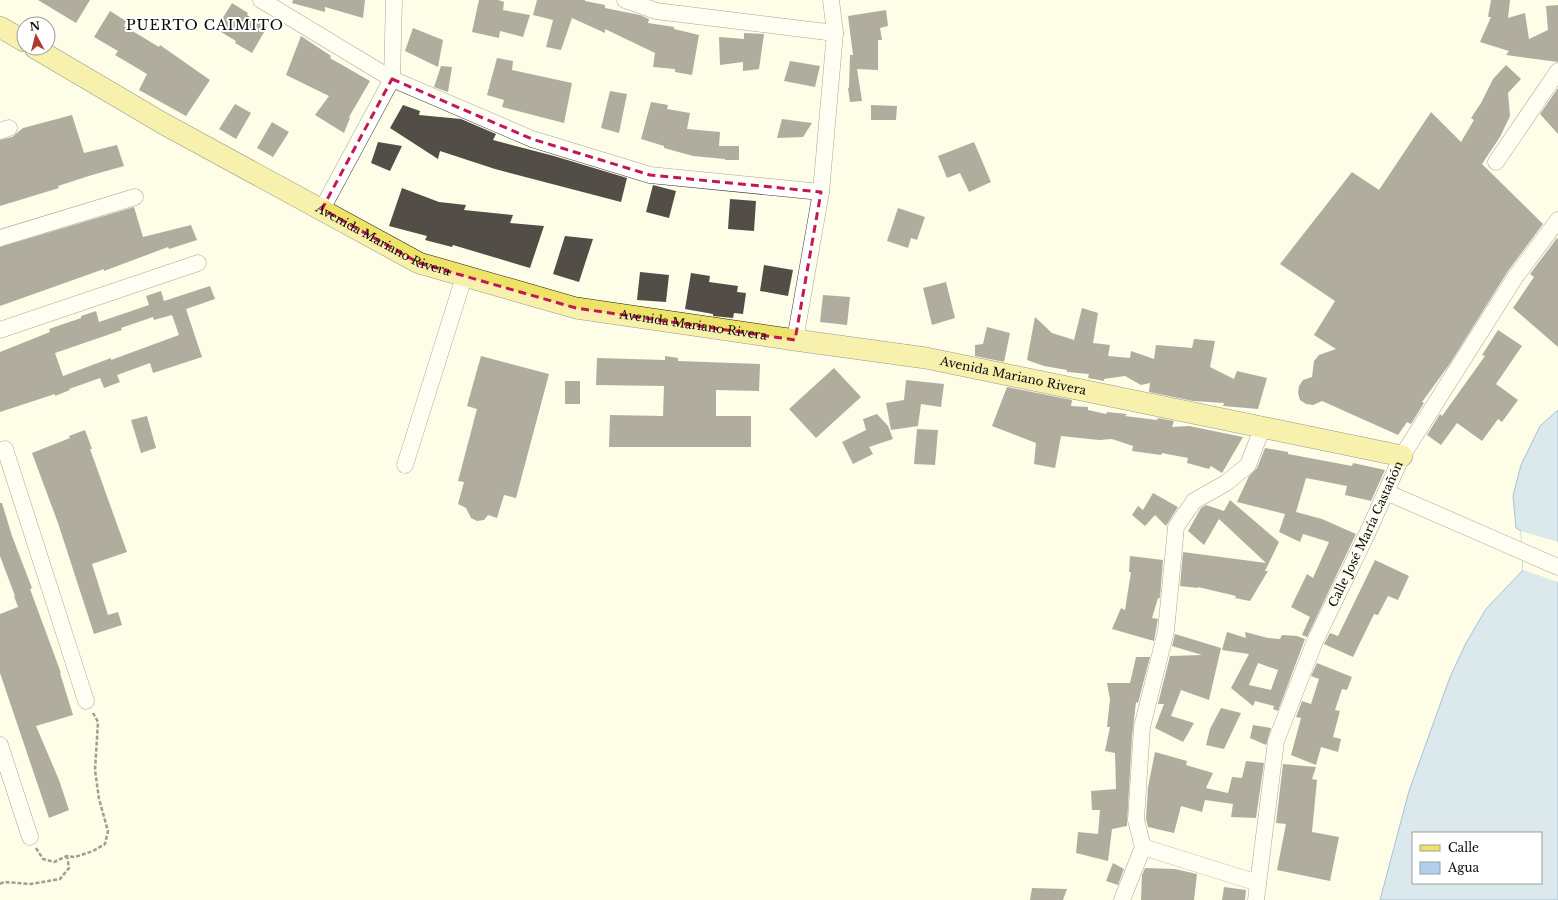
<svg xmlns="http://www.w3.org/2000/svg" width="1558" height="900" viewBox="0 0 1558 900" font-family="'Libre Baskerville',serif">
  <rect width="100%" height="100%" fill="#fefde8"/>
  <path fill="#b1cff1" stroke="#3d78c3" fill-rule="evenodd" d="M 1558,410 L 1558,900 L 1380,900 L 1409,791 L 1450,677 L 1466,643 L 1486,609 L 1523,570 L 1521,531 L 1516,528 L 1513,496 L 1521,465 L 1540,426 ZM 1413,833 L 1541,833 L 1541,883 L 1413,883 Z"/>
  <path fill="#fefde8" d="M 1521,531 L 1558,542 L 1558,582 L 1523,570 Z"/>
  <path fill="#524d47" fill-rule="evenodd" d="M 38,0 L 90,0 L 76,23 Z
    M 293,0 L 365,0 L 363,18 L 325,7 L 325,12 L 292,3 Z
    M 479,0 L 498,0 L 504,2 L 503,10 L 530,15 L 523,37 L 500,31 L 499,38 L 472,32 Z
    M 537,0 L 585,0 L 585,1 L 605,5 L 605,8 L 640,15 L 649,19 L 648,23 L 674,27 L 674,29 L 699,35 L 692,75 L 675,72 L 675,69 L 653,67 L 655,53 L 605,29 L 605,33 L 572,18 L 561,50 L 546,47 L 553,20 L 533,15 Z
    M 1491,0 L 1510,0 L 1508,18 L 1525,13 L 1529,39 L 1548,30 L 1546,6 L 1558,5 L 1558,62 L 1506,55 L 1509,51 L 1480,42 L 1491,17 L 1488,17 Z
    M 232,3 L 248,13 L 247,15 L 267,27 L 252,53 L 235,43 L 236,41 L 216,29 Z
    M 886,10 L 888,26 L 880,28 L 882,40 L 878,40 L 878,70 L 857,69 L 862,101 L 850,102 L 848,88 L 849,88 L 850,55 L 853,55 L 848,16 Z
    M 110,11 L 126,21 L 124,26 L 159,47 L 160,45 L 210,80 L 186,116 L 139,90 L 147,74 L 115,55 L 118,51 L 94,37 Z
    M 413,28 L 443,40 L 438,67 L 405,51 Z
    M 744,33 L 764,34 L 759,69 L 743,71 L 743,62 L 720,65 L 719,37 L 744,39 Z
    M 301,36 L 331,56 L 330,58 L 370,81 L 349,117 L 350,118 L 344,133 L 315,115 L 329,96 L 286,75 Z
    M 497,58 L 513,61 L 512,70 L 572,83 L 564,123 L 502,107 L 504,100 L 487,95 Z
    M 790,61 L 820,66 L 815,87 L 784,81 Z
    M 1506,65 L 1521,79 L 1508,93 L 1510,116 L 1500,137 L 1482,164 L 1543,224 L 1508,271 L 1449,365 L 1422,402 L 1424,403 L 1411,424 L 1407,422 L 1398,435 L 1322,401 L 1313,405 L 1306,404 L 1300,400 L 1298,393 L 1299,386 L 1303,380 L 1312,377 L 1314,361 L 1319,355 L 1336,349 L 1314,335 L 1335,301 L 1280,264 L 1352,172 L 1379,190 L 1431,112 L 1461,142 L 1474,120 L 1471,118 L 1481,103 L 1493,79 Z
    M 441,66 L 452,67 L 448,92 L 434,87 Z
    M 1558,88 L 1558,134 L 1540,114 Z
    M 610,91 L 627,94 L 619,133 L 601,128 Z
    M 651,102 L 668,105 L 667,109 L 690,113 L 687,129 L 720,132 L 719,146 L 739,146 L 739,160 L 725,160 L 725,159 L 693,156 L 664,148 L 664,146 L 641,139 Z
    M 235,104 L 251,113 L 236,139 L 219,129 Z
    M 403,105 L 420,111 L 419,115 L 461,119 L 496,134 L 493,140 L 554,156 L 627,178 L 621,202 L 495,169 L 440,151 L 438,159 L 390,128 Z
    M 871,105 L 897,106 L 896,120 L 871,120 Z
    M 72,115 L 84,153 L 117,145 L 124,166 L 92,175 L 58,186 L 59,188 L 0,206 L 0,140 L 12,137 L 23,128 Z
    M 782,119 L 812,123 L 803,137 L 777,138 Z
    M 272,122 L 289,132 L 273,157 L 257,148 Z
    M 378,142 L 402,146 L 390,171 L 371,163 Z
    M 974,142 L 991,182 L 969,192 L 960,173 L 947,178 L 938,156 Z
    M 653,185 L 676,191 L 669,218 L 646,212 Z
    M 402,188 L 439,202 L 466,205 L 464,210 L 513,215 L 510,223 L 544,226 L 530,268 L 453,245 L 452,247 L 425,240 L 427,236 L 389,226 Z
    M 730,199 L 756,201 L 754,231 L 728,229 Z
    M 134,207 L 143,237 L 191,225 L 197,240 L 169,249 L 168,247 L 104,271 L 104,269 L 0,306 L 0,247 Z
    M 898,208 L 925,217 L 917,240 L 911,238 L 908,248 L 887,241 Z
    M 565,236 L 593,239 L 579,282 L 553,274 Z
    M 1557,238 L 1558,239 L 1558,347 L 1513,308 L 1534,277 L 1530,274 Z
    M 764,265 L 793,270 L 788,296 L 760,291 Z
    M 640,272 L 669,275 L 666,302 L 637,300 Z
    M 691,273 L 710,276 L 709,282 L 738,286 L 737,292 L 746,293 L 743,314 L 734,313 L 733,318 L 713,316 L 713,314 L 685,309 Z
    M 946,282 L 955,318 L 932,325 L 923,288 Z
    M 210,286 L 215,299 L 186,309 L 202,357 L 153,373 L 150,363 L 117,375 L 120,382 L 104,388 L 100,378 L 69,389 L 70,390 L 55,396 L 55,394 L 0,412 L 0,352 L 50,332 L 49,329 L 81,318 L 81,316 L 96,311 L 99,322 L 149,305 L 146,296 L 161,291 L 164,301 ZM 172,315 L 179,335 L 111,360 L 111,358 L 63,376 L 55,353 L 122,330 L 121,328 L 153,317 L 154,320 Z
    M 823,295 L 850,297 L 847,325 L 820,322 Z
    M 1082,308 L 1098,313 L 1093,343 L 1110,345 L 1108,356 L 1130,358 L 1131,351 L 1154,359 L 1156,345 L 1192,348 L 1194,339 L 1215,341 L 1210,367 L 1234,379 L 1237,371 L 1267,378 L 1258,409 L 1223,406 L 1224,403 L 1193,401 L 1149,392 L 1150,383 L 1141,385 L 1125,376 L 1104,379 L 1104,381 L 1088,378 L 1089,374 L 1067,372 L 1067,370 L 1044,366 L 1027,360 L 1035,317 L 1052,333 L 1074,340 Z
    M 987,327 L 1010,333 L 1004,362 L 975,356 L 975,345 L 983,344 Z
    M 1498,330 L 1522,346 L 1496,384 L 1518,400 L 1502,422 L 1498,419 L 1482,441 L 1457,423 L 1441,445 L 1427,435 L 1440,414 L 1442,416 L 1485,356 L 1482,355 Z
    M 481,356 L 549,374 L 516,498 L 504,495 L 497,518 L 488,515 L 484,520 L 477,521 L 471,518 L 466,508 L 458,504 L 464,482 L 458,481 L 477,409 L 467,406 Z
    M 665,356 L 678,358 L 678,361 L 760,364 L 759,391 L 716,390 L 716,416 L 751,416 L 751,447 L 609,447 L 610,415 L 663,416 L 664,386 L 596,385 L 597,358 L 665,360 Z
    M 834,368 L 861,397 L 816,438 L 789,409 Z
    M 906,380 L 944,384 L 941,407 L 921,404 L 918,426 L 891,430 L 886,403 L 904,400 Z
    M 565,381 L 580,381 L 580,404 L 565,404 Z
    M 1007,387 L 1072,400 L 1071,406 L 1088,407 L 1088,410 L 1106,414 L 1107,412 L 1127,414 L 1125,416 L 1157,420 L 1158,418 L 1174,421 L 1172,427 L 1189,426 L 1243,437 L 1222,473 L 1211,466 L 1209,469 L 1187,463 L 1188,458 L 1162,453 L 1161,455 L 1132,451 L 1133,446 L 1112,439 L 1099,440 L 1061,436 L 1055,468 L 1034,464 L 1036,443 L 992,426 Z
    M 877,414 L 888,426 L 893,439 L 869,447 L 873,454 L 853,464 L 842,442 L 866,430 L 863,419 Z
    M 147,416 L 156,448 L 141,453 L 131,420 Z
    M 917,429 L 938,430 L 935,465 L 914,464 Z
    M 85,430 L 92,449 L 90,449 L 127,552 L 92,564 L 108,615 L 118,612 L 122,625 L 94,634 L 58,523 L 32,453 L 70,438 L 69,436 Z
    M 1265,448 L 1288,452 L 1288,454 L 1352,466 L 1353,463 L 1385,470 L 1371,501 L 1345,495 L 1347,486 L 1306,478 L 1296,512 L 1322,519 L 1356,534 L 1307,637 L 1302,635 L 1310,617 L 1291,607 L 1307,574 L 1313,578 L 1329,542 L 1303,534 L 1300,542 L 1279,532 L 1285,514 L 1237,502 L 1249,476 L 1257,468 Z
    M 1153,493 L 1178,507 L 1166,526 L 1155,515 L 1145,526 L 1132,515 L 1138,506 L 1143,510 Z
    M 1230,500 L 1279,542 L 1265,571 L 1268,571 L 1250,601 L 1235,598 L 1236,596 L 1198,587 L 1198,588 L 1180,586 L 1183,552 L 1266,563 L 1219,519 L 1204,545 L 1188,531 L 1201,508 L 1206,505 L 1224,511 Z
    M 0,503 L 2,503 L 12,536 L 32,588 L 30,589 L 61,673 L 60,673 L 73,715 L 36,726 L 59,780 L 69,810 L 49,818 L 0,673 L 0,614 L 18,607 L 14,596 L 15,596 L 0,556 Z
    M 1130,556 L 1163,560 L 1160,598 L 1158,598 L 1152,618 L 1158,619 L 1154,641 L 1112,629 L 1121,608 L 1125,610 L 1131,572 L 1129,572 Z
    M 1375,560 L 1409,576 L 1398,600 L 1388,596 L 1378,615 L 1374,614 L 1353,657 L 1324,644 L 1330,633 L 1338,636 Z
    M 1227,632 L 1246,638 L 1245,632 L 1268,638 L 1280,639 L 1282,635 L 1297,636 L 1305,639 L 1278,711 L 1273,709 L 1274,706 L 1255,701 L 1253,706 L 1231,688 L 1249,654 L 1222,650 ZM 1258,663 L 1278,670 L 1271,690 L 1249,685 Z
    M 1175,634 L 1221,648 L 1209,700 L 1181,690 L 1171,716 L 1194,723 L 1183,742 L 1155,728 L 1164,704 L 1158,704 L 1170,656 L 1202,655 L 1172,646 Z
    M 1136,657 L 1150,657 L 1138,703 L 1136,702 L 1132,737 L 1127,824 L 1127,826 L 1112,829 L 1108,861 L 1076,853 L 1078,832 L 1098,834 L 1100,810 L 1092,810 L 1091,791 L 1116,789 L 1115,753 L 1105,751 L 1110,727 L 1107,727 L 1110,699 L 1107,683 L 1130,683 Z
    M 1317,663 L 1352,677 L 1347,690 L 1342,689 L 1335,710 L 1340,711 L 1333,737 L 1341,739 L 1338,752 L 1321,747 L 1316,765 L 1291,755 L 1301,718 L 1296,717 L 1302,701 L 1311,704 L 1319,679 L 1311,676 Z
    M 1221,708 L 1241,713 L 1224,749 L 1206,745 L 1210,729 Z
    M 1253,725 L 1271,728 L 1266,745 L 1250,738 Z
    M 1155,752 L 1187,761 L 1186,765 L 1213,773 L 1206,788 L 1228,793 L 1232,777 L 1242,778 L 1246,761 L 1264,763 L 1256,818 L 1231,817 L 1233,804 L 1205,800 L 1202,812 L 1181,806 L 1174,833 L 1148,827 L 1146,819 L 1148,787 Z
    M 1283,764 L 1316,767 L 1312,779 L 1317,780 L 1312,832 L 1339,837 L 1330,881 L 1277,870 L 1286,824 L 1276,823 Z
    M 1113,863 L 1124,869 L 1118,885 L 1106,881 Z
    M 1145,868 L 1175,869 L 1197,874 L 1194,900 L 1141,900 L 1142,875 Z
    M 1224,887 L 1246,890 L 1245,900 L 1222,900 Z
    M 1032,888 L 1067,889 L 1063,900 L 1030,900 Z"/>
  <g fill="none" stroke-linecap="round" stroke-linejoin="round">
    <g stroke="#3d3d3d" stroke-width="17">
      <g id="minor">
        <path d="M 261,0 L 392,79 L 532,139 L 650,175 L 821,192"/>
        <path d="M 625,0 L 656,11 L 835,33"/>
        <path d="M 0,131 L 9,128"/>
        <path d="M 1496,162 L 1558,71"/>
        <path d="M 322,209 L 392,79 L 394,0"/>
        <path d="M 0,238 L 135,197"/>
        <path d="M 0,330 L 198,263"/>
        <path d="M 795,340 L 821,192 L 835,33 L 831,0"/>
        <path d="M 0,450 L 5,449 L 86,701"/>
        <path d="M 405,465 L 464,277"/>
        <path d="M 1386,492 L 1558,567"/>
        <path d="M 0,745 L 30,837"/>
        <path d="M 1143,847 L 1258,883"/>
        <path d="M 1122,900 L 1143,847 L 1136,820 L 1142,727 L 1166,631 L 1176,527 L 1194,501 L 1226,483 L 1248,465 L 1263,426"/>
        <path id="s1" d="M 1256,900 L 1276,741 L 1315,641 L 1367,534 L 1402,456 L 1516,276 L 1558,220"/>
      </g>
    </g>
    <g stroke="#1b1b1b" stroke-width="22">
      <g id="major">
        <path d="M 0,27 L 24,41"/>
        <path id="s2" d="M 35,48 L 164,124 L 419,263 L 576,308 L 795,340 L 926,358 L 1402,456"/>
      </g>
    </g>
    <path stroke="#2c2c2c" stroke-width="2.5" stroke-dasharray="4 2" stroke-linecap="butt" d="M 36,848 L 43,859 L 54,862 L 67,856 L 75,857 L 93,851 L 105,844 L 108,831 L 99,799 L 95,770 L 98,722 L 93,713
      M 0,884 L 4,882 L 31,884 L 60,879 L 69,868 L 67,856"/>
    <use href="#minor" stroke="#fff" stroke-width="16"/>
    <use href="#major" stroke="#efe367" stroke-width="21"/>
  </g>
  <path d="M0 0H1558V900H0ZM 392,79 L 532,139 L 650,175 L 821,192 L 795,340 L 576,308 L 419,263 L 322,209 Z" fill="#fefde8" fill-opacity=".55" fill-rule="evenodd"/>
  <path fill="none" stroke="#c2185b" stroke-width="3" stroke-dasharray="8 5" stroke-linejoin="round" d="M 392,79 L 532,139 L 650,175 L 821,192 L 795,340 L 576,308 L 419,263 L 322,209 Z"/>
  <g text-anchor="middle" stroke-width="4" stroke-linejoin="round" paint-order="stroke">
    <g font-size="12" fill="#0a0a0a" stroke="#fff">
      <text dy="4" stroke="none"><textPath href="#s2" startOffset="398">Avenida Mariano Rivera</textPath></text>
      <text dy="4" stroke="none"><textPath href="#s2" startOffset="722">Avenida Mariano Rivera</textPath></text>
      <text dy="4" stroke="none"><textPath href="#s2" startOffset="1046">Avenida Mariano Rivera</textPath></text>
      <text dy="4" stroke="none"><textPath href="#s1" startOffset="386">Calle José María Castañón</textPath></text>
    </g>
    <g font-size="14" letter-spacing="1" fill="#0a0a0a" stroke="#fff">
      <text x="205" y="30">PUERTO CAIMITO</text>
    </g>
  </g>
  <rect x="1412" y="832" width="130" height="52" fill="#ffffff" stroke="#9d9d9d"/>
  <rect x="1420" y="845" width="20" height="6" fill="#efe367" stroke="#9d9d9d"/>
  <text x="1448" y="852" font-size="12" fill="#0a0a0a">Calle</text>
  <rect x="1420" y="862" width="20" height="12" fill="#b1cff1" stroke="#9d9d9d"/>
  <text x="1448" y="872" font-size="12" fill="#0a0a0a">Agua</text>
  <g transform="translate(36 36) rotate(353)"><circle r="19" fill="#ffffff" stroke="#9d9d9d"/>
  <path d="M0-3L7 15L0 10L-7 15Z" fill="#af3b2d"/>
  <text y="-6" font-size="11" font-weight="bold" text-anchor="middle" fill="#0a0a0a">N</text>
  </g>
</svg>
